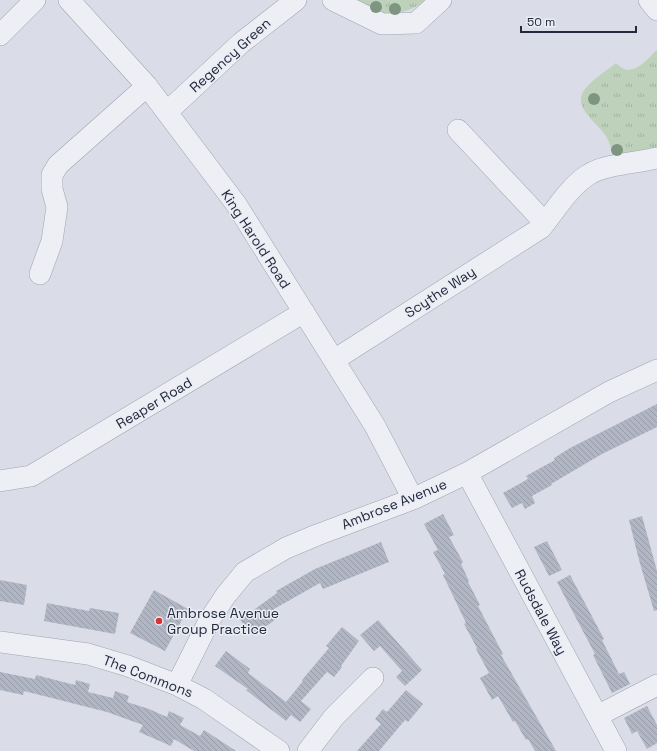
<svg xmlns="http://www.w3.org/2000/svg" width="657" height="751" viewBox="0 0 657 751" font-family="'Space Grotesk',sans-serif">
  <defs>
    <pattern id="grass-tufts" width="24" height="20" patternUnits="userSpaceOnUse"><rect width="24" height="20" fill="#bdd1bb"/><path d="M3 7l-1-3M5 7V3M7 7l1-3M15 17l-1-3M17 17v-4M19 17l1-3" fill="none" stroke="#a2b3a2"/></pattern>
    <pattern id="building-back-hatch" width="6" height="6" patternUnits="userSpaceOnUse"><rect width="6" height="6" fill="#b1b6c4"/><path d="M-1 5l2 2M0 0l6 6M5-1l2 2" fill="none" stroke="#989ca9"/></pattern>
  </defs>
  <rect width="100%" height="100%" fill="#dadde7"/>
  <path fill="url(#grass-tufts)" d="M 356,0 L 426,0 C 413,11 392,17 375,11 C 368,9 362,4 356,0 Z
    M 657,50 L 657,152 L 615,159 C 612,151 610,143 606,136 C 597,122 571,107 585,89 C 593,79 606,71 616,63 C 632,80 645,61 657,50 Z"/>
  <path fill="url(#building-back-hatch)" d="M 657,404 L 657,427 L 602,454 L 551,484 L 552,485 L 532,496 L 535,503 L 525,509 L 522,503 L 512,508 L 503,493 L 528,479 L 526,476 L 555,460 L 554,458 L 570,448 Z
    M 443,514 L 454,535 L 449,537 L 463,562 L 461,564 L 469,581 L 468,582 L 480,605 L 478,606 L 503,654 L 501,655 L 556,751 L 535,751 L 528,739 L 526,740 L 515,721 L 513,722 L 498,696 L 492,700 L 480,678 L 489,673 L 476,649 L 477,648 L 464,624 L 466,623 L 443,575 L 445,574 L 433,552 L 438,550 L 424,524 Z
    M 642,516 L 657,571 L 657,610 L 654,611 L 639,560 L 629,520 Z
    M 547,541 L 562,570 L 549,576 L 534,547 Z
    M 381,542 L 389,562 L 323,589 L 320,583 L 274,609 L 280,616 L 253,636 L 240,620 L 277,593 L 276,591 L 315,569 Z
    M 570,575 L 604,639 L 602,640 L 619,674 L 624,672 L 630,684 L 612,693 L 593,655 L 595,654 L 557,582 Z
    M 0,580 L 27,585 L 24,605 L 0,601 Z
    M 154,590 L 188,609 L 165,651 L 130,633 Z
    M 47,603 L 89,611 L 90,608 L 119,613 L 115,634 L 44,621 Z
    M 378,620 L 422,670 L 405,686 L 396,677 L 402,671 L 380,646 L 374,651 L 360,635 Z
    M 342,627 L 359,641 L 341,666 L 342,667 L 334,677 L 327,672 L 301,701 L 311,709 L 300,722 L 291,715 L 286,721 L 246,690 L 248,689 L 215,666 L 226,651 L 250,669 L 248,673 L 286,702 L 303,681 L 302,680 L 329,648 L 326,646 Z
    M 0,672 L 35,679 L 36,675 L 75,685 L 76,680 L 90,684 L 88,692 L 113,698 L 115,691 L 129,696 L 127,702 L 149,709 L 167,717 L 169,711 L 184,718 L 180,725 L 200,736 L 204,730 L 236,751 L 194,751 L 174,739 L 171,746 L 139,732 L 143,725 L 107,712 L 24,691 L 23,695 L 0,690 Z
    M 406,690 L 423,704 L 408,722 L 405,720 L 379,751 L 357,751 L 381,724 L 375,719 L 383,709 L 387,712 Z
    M 647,706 L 657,725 L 657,743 L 647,749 L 637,731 L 632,734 L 624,718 Z"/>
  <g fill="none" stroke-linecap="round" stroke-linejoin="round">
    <g stroke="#a0a3b1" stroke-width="22">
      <path id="minor" d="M 69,0 L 147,86 L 236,204 L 375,426 L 413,499
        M 333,0 L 382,24 L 416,23 L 441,0
        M 649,0 L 657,10
        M 0,35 L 35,0
        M 167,112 L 241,43 L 296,0
        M 458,130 L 545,223
        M 40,274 L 52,241 L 57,207 L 52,189 L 52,175 L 58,165 L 147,86
        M 334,360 L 541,228 C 555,211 569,187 588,175 C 604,164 637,163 657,158
        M 467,473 L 616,751
        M 0,481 L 31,476 L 304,312
        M 0,642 L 88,654 L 128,666 L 177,685 L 204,699 L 279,751
        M 177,685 L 210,619 L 226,595 L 245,572 L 286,548 L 317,535 L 413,499 L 467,473 L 609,392 L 657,370
        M 597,716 L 657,685
        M 308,751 L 334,717 L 373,678"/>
    </g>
    <use href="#minor" stroke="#edeff5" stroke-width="21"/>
  </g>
  <g fill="#7e9582">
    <circle cx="376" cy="7" r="6"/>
    <circle cx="395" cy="9" r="6"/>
    <circle cx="594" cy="99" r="6"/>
    <circle cx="617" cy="150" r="6"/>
  </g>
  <circle fill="#d83335" stroke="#eaedf4" stroke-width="1.5" cx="159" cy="621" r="4"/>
  <g text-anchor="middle" stroke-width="3" stroke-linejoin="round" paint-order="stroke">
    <g font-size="14" fill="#24293d" stroke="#eaedf4">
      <text transform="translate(230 55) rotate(-42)" y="5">Regency Green</text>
      <text transform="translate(256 239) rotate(57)" y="5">King Harold Road</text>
      <text transform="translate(440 292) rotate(-33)" y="5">Scythe Way</text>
      <text transform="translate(154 403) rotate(-31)" y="5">Reaper Road</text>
      <text transform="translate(394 504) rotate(-22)" y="5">Ambrose Avenue</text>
      <text transform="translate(541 612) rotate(62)" y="5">Rudsdale Way</text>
      <text transform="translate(148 676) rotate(21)" y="5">The Commons</text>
    </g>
    <g font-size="14" fill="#24293d" stroke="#eaedf4" text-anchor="start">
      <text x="167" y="618">Ambrose Avenue<tspan x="167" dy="16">Group Practice</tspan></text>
    </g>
  </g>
  <path d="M521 26v6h115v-6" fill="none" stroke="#24293d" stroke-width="2"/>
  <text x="527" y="26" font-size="12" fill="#24293d" stroke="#eaedf4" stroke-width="3" paint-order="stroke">50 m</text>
</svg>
